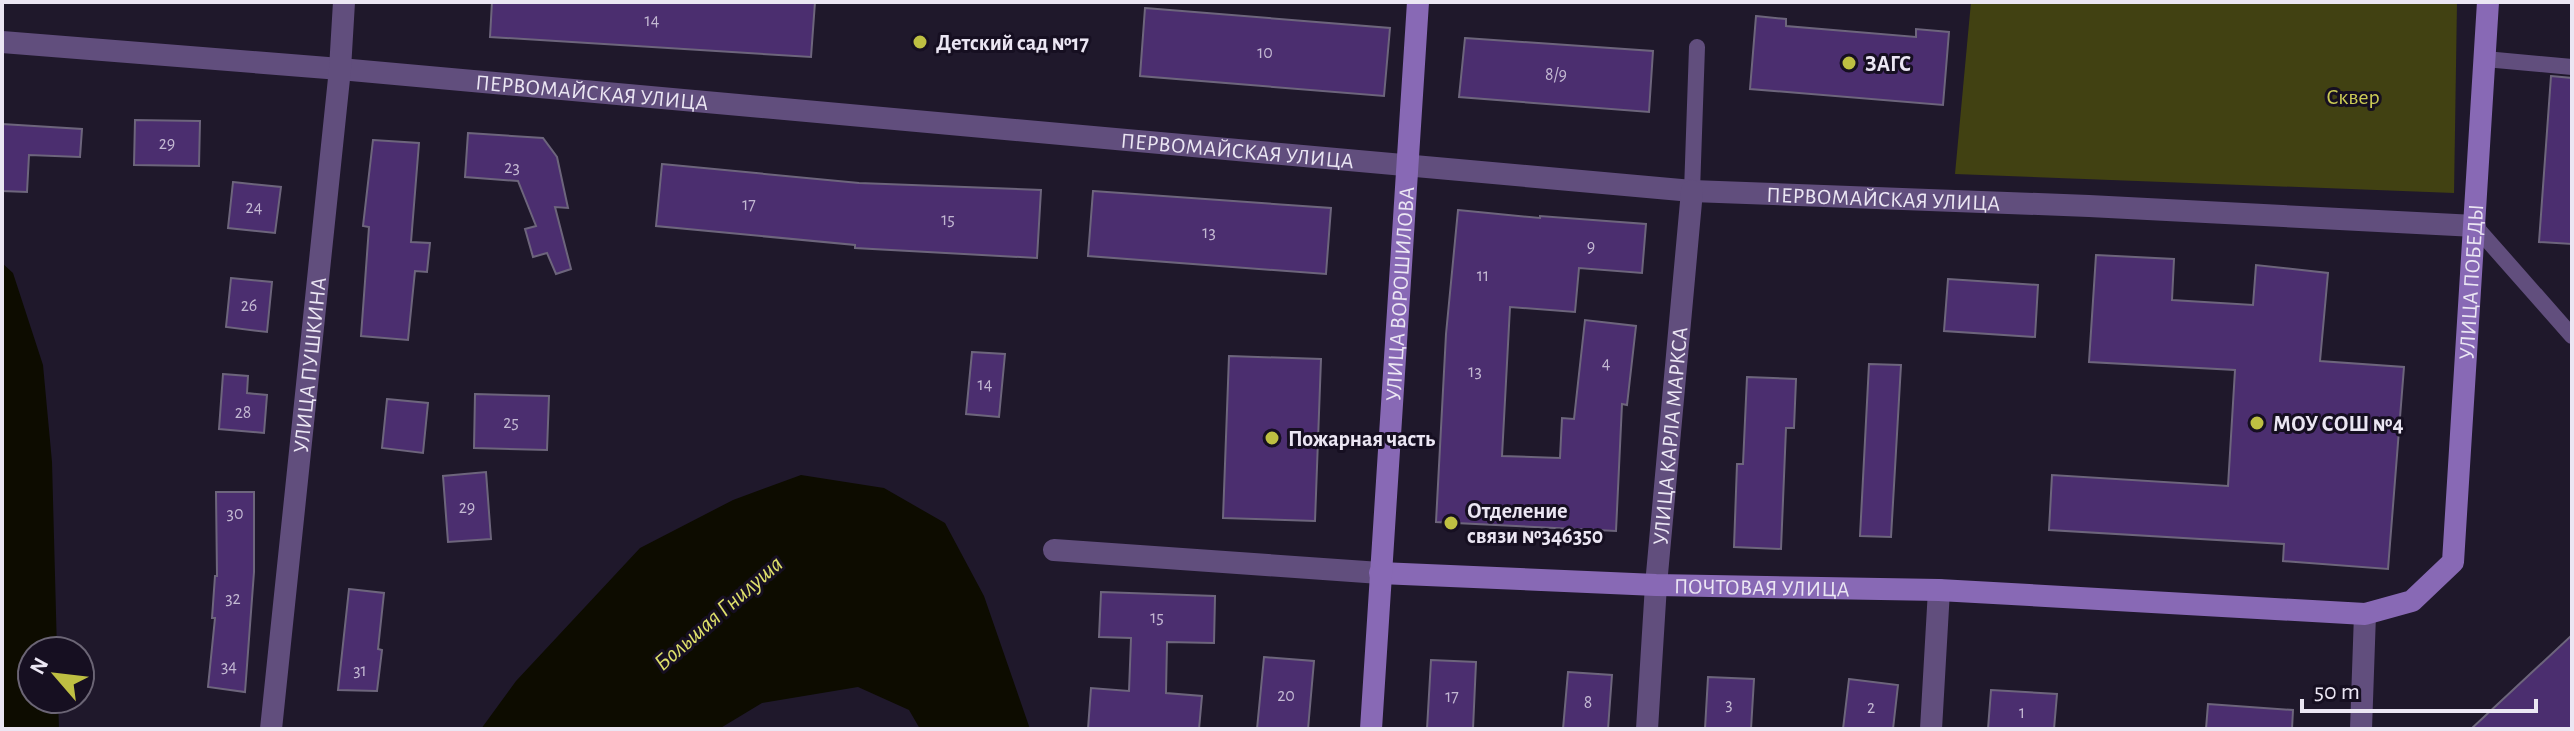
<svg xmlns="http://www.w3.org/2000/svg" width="2574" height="731" viewBox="0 0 2574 731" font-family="'Alegreya Sans',sans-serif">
  <rect width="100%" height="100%" fill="#1f182b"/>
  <path fill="#414112" d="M 1971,2 L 2457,2 L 2454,193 L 1955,174 Z"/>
  <path fill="#0d0c00" d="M 2,263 L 13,273 L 43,365 L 52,462 L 57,651 L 32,651 L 32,699 L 58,699 L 59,729 L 2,729 Z
    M 801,475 L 884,488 L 945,523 L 984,596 L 1030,729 L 920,729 L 909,710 L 858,687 L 762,703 L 719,729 L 481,729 L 516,681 L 640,548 L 733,500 Z"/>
  <path fill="#4b2e6f" stroke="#6d657c" stroke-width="2" d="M 492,2 L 815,2 L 811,57 L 490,37 Z
    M 1145,8 L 1390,28 L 1384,96 L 1140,76 Z
    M 1756,16 L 1786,19 L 1786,26 L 1916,37 L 1916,29 L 1949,32 L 1943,105 L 1750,89 Z
    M 1465,38 L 1653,51 L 1649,112 L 1459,97 Z
    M 2551,76 L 2572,78 L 2572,244 L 2539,242 Z
    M 135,120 L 200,121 L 199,166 L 134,165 Z
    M 2,124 L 82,129 L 80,157 L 29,155 L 27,192 L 2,191 Z
    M 468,133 L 543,138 L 557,157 L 568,208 L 555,207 L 571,269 L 556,274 L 547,253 L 533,257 L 525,229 L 536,226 L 518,181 L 465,177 Z
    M 373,140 L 419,143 L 411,242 L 430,243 L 427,272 L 415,271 L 408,340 L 361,336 L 369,227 L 363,226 Z
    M 662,164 L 859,183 L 1041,190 L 1037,258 L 855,248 L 855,245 L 656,226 Z
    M 233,182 L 281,187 L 275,233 L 228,228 Z
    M 1093,191 L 1331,208 L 1326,274 L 1088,256 Z
    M 1458,210 L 1540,218 L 1540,216 L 1646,224 L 1642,273 L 1579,268 L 1575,312 L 1510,307 L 1502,456 L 1560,458 L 1562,418 L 1574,419 L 1585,320 L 1636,326 L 1627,405 L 1622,404 L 1616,531 L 1436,522 L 1446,334 Z
    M 2096,255 L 2174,259 L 2172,300 L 2253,305 L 2256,265 L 2328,273 L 2320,361 L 2404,367 L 2388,569 L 2283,561 L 2284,544 L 2049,530 L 2052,475 L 2228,486 L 2235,370 L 2089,362 Z
    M 231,278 L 272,282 L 267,332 L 226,327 Z
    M 1948,279 L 2038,285 L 2035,337 L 1944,331 Z
    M 972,352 L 1005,354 L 999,417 L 966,414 Z
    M 1229,356 L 1321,359 L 1315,521 L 1223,518 Z
    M 1869,364 L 1901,365 L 1891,537 L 1860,536 Z
    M 223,374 L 248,376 L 247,393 L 267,395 L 264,433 L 219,429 Z
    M 1747,377 L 1796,379 L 1794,428 L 1786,428 L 1781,549 L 1734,547 L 1737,464 L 1743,464 Z
    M 475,394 L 549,396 L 547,450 L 474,448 Z
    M 387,399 L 428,403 L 423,453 L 382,448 Z
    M 486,472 L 491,539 L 448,542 L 443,476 Z
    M 216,492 L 254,492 L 254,572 L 245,692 L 208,687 L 215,618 L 212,618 L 215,576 L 217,576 Z
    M 349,589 L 384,593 L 378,649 L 382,650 L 377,691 L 338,690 Z
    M 1101,592 L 1215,596 L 1214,643 L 1167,642 L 1166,693 L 1202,696 L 1199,729 L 1088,729 L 1091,688 L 1129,691 L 1131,638 L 1099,637 Z
    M 2572,635 L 2572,729 L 2471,729 Z
    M 1264,657 L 1314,661 L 1308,729 L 1257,729 Z
    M 1431,660 L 1476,662 L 1473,729 L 1427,729 Z
    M 1568,672 L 1612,675 L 1608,729 L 1563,729 Z
    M 1708,677 L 1754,679 L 1751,729 L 1705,729 Z
    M 1849,679 L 1898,685 L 1893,729 L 1843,729 Z
    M 1991,690 L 2057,694 L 2054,729 L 1988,729 Z
    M 2208,704 L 2293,710 L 2292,729 L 2206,729 Z"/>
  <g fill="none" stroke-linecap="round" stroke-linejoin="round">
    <path stroke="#614e7d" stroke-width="16" d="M 2485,59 L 2572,67
      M 1692,191 L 1697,47
      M 2475,226 L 2572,336"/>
    <g stroke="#614e7d" stroke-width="22">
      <path id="s1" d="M 2,42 L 340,69 L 1692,191 L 2089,206 L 2475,226"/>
      <path id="s2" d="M 271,729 L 340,69 L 344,2"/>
      <path id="s3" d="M 1647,729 L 1656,585 L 1692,191"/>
      <path d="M 1931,729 L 1939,590"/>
      <path d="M 2361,729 L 2365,614"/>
    </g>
    <path stroke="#614e7d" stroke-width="22" d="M 1054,550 L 1380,573"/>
    <g stroke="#8869b5" stroke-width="22">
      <path id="s4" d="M 1380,573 L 1656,585 L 1939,590 L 2365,614 L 2412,601 L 2453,562 L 2488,2"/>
      <path id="s5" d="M 1371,729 L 1418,2"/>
    </g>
  </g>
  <g fill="#bebf42" stroke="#160f21" stroke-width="3">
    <circle cx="920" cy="42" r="8"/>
    <circle cx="1849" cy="63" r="8"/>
    <circle cx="2257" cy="423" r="8"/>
    <circle cx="1272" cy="438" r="8"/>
    <circle cx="1451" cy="523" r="8"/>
  </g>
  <g text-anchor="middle" stroke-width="6" stroke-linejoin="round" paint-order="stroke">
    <g font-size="18" fill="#c3b8d2">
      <text x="652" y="26">14</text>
      <text x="1265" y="58">10</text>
      <text x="1556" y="80">8/9</text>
      <text x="167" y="149">29</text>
      <text x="512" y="173">23</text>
      <text x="749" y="210">17</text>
      <text x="254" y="213">24</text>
      <text x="948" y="225">15</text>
      <text x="1209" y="238">13</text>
      <text x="1591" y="252">9</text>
      <text x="1483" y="281">11</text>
      <text x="249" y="311">26</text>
      <text x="1606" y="369">4</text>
      <text x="1475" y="377">13</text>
      <text x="985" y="390">14</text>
      <text x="243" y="418">28</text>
      <text x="511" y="428">25</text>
      <text x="467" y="513">29</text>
      <text x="235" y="519">30</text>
      <text x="233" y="604">32</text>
      <text x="1157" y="623">15</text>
      <text x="229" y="672">34</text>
      <text x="360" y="676">31</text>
      <text x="1286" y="701">20</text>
      <text x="1452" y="702">17</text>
      <text x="1588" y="708">8</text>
      <text x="1729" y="710">3</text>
      <text x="1871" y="713">2</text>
      <text x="2022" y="718">1</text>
    </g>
    <g font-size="22" font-weight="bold" fill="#ebe6f3" stroke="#160f21" text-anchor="start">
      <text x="936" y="50">Детский сад №17</text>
      <text x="1865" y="71">ЗАГС</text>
      <text x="2273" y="431">МОУ СОШ №4</text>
      <text x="1288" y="446">Пожарная часть</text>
      <text x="1467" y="518">Отделение<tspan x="1467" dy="25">связи №346350</tspan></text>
    </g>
    <g font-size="22" fill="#ebe6f3" stroke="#160f21">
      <text dy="8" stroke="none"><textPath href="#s1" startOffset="592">ПЕРВОМАЙСКАЯ УЛИЦА</textPath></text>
      <text dy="8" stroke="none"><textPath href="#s1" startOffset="1240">ПЕРВОМАЙСКАЯ УЛИЦА</textPath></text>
      <text dy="8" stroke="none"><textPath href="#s1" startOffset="1888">ПЕРВОМАЙСКАЯ УЛИЦА</textPath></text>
      <text dy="8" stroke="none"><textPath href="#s4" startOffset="1372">УЛИЦА ПОБЕДЫ</textPath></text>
      <text dy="8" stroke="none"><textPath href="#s5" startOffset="436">УЛИЦА ВОРОШИЛОВА</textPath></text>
      <text dy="8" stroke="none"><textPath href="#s2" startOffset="366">УЛИЦА ПУШКИНА</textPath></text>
      <text dy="8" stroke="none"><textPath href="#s3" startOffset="294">УЛИЦА КАРЛА МАРКСА</textPath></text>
      <text dy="8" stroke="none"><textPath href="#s4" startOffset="382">ПОЧТОВАЯ УЛИЦА</textPath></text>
    </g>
    <g font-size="22" fill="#cc5" stroke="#160f21">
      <text x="2353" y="104">Сквер</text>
    </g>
    <g font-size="24" font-style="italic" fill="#dfe06a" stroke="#160f21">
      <text transform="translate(718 613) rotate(-41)" y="8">Большая Гнилуша</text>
    </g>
  </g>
  <rect width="2574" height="731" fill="none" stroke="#ebe6f3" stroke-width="8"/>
  <g transform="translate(56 675) rotate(298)"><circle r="38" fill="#160f21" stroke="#6b6575" stroke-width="2"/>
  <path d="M0-6L14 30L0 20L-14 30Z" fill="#bebf42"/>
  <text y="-12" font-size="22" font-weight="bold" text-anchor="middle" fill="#ebe6f3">N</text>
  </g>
  <path d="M2302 699v12h234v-12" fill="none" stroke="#ebe6f3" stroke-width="4"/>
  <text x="2314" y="699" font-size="24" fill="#ebe6f3" stroke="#160f21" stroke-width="6" paint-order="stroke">50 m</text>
</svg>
